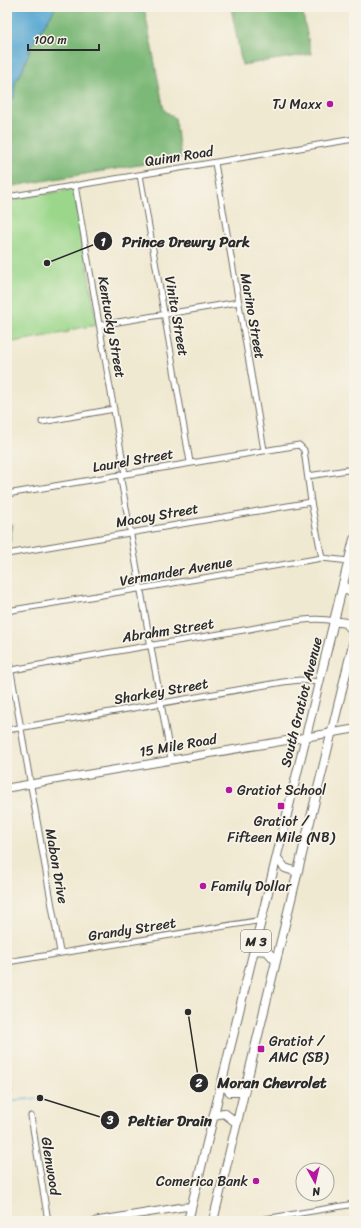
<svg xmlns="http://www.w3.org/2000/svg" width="361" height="1228" viewBox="0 0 361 1228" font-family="Sriracha,sans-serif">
  <rect width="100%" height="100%" fill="#f7f3e8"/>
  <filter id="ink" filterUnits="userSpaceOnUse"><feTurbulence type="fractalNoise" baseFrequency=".025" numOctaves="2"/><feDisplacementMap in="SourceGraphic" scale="8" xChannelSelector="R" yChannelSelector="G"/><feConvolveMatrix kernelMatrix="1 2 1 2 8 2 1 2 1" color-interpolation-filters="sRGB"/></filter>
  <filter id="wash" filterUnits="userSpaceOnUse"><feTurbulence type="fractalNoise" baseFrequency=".012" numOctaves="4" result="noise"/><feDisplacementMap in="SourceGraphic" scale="16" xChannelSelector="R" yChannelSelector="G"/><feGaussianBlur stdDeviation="0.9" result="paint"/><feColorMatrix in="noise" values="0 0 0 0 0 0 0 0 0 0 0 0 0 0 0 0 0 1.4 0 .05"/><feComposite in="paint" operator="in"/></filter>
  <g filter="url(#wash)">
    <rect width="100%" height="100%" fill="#f0e9d1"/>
    <path fill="#9bd78b" stroke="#63815b" d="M 74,189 L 97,325 L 69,330 L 69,332 L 7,343 L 7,200 Z"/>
    <path fill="#7cb877" stroke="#547251" d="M 56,7 L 144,7 L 164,110 L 175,118 L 181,158 L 7,187 L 7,101 L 14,98 L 15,83 L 22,71 L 31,46 Z
      M 231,7 L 309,7 L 310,12 L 303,14 L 311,54 L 242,65 Z
      M 13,524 L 9,545 L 7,546 L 7,525 Z"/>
    <path fill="#58a8d2" stroke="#426a7e" d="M 7,7 L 56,7 L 31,46 L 22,71 L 15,83 L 14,98 L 7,101 Z"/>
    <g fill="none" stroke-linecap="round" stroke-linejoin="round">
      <path stroke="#58a8d2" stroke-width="1.5" d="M 7,1101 L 40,1098"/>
    </g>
  </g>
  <g filter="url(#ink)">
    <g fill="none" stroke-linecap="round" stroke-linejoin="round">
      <g stroke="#706e65" stroke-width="7">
        <path id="street" d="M 215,163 L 264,450
          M 140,175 L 190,462
          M 75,185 L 125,474
          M 7,197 L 354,139
          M 100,325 L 239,302
          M 42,422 L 114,409
          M 120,474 L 171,759
          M 308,476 L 354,469
          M 7,494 L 299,445 L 304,450 L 311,502 L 322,558
          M 7,554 L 311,502
          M 7,611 L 322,558 L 349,561
          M 7,649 L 60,952
          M 7,671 C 86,656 164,643 244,630 C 268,626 311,615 333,621
          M 7,730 L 283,682 L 300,680 L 319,682
          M 7,962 L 262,920
          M 7,1079 L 9,1091
          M 31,1116 L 48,1221
          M 253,1221 L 354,1204"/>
      </g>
      <g stroke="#706e65" stroke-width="9">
        <path id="secondary" d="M 7,788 L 354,729
          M 96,1221 L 183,1207 L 191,1207"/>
      </g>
      <g stroke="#706e65" stroke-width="10">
        <path id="primary" d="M 343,583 L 347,590 L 354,594
          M 333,621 L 346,623 L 354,632
          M 277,858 L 285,868 L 297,872
          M 254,950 L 267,951 L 276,961
          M 222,1083 L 230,1092 L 244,1092
          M 214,1115 L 224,1113 L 237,1123
          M 188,1221 L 354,539
          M 213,1221 L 354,640"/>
      </g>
      <use href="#street" stroke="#fff" stroke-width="5"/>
      <use href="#secondary" stroke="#fff" stroke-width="7"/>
      <use href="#primary" stroke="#fff" stroke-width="8"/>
    </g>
  </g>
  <g fill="#b5179e" stroke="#f7f3e8" stroke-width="1.5">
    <circle cx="330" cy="104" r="4"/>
    <circle cx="229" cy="790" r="4"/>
    <rect x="277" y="802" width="8" height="8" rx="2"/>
    <circle cx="203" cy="886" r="4"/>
    <rect x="257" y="1045" width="8" height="8" rx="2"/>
    <circle cx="256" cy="1181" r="4"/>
  </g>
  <g text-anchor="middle" stroke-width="3.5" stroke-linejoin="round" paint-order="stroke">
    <rect fill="#f7f3e8" stroke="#686764" stroke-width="1" x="241" y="930" width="30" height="22" rx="3"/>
    <g font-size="13" font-weight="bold" fill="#2b2b2b">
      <text x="256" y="946">M 3</text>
    </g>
    <g font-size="14" fill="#2b2b2b" stroke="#f7f3e8" text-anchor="start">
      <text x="322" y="109" text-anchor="end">TJ Maxx</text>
      <text x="237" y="795">Gratiot School</text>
      <text x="281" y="826" text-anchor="middle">Gratiot /<tspan x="281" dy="16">Fifteen Mile (NB)</tspan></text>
      <text x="211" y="891">Family Dollar</text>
      <text x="269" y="1046">Gratiot /<tspan x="269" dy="16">AMC (SB)</tspan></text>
      <text x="248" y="1186" text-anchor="end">Comerica Bank</text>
    </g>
    <g font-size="14" fill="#2b2b2b" stroke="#f7f3e8">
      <text transform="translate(179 156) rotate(-9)" y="5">Quinn Road</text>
      <text transform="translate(177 316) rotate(80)" y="5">Vinita Street</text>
      <text transform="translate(253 316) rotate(80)" y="5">Marino Street</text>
      <text transform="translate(112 327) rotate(80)" y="5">Kentucky Street</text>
      <text transform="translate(133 460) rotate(-10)" y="5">Laurel Street</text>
      <text transform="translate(157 515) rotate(-10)" y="5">Macoy Street</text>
      <text transform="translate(176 571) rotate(-10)" y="5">Vermander Avenue</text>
      <text transform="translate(168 630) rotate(-9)" y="5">Abrahm Street</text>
      <text transform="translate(161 691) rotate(-10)" y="5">Sharkey Street</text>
      <text transform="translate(301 702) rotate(-76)" y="5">South Gratiot Avenue</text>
      <text transform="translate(178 745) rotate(-10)" y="5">15 Mile Road</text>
      <text transform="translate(57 866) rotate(80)" y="5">Mabon Drive</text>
      <text transform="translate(132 929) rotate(-9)" y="5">Grandy Street</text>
      <text transform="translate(51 1166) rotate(81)" y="5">Glenwood</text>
    </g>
  </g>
  <path fill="none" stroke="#2b2b2b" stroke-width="1.5" d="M47 263L103 241M188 1012L199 1083M40 1098L110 1120"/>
  <g fill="#2b2b2b" stroke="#f7f3e8" stroke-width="1.5">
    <circle cx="47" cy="263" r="4"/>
    <circle cx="188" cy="1012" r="4"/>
    <circle cx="40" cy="1098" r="4"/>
    <circle cx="103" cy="241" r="10"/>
    <circle cx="199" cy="1083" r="10"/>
    <circle cx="110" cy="1120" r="10"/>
  </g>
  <g font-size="12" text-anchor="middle" font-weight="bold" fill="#fff">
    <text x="103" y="246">1</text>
    <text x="199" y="1087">2</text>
    <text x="110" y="1124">3</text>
  </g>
  <g font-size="15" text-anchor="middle" font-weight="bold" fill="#2b2b2b" stroke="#f7f3e8" stroke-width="3.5" stroke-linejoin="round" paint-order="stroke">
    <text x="186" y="247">Prince Drewry Park</text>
    <text x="272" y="1088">Moran Chevrolet</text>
    <text x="170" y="1126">Peltier Drain</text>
  </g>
  <rect width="361" height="1228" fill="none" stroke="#f7f3e8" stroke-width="24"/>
  <g transform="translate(315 1182) rotate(172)"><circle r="19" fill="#f7f3e8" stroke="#a5a39c"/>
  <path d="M0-3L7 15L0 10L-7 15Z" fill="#b5179e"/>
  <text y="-6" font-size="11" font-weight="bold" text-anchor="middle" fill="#2b2b2b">N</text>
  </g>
  <path d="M28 44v6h71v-6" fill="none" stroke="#2b2b2b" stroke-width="2"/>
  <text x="34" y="44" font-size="12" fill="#2b2b2b" stroke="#f7f3e8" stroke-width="3" paint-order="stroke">100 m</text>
</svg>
